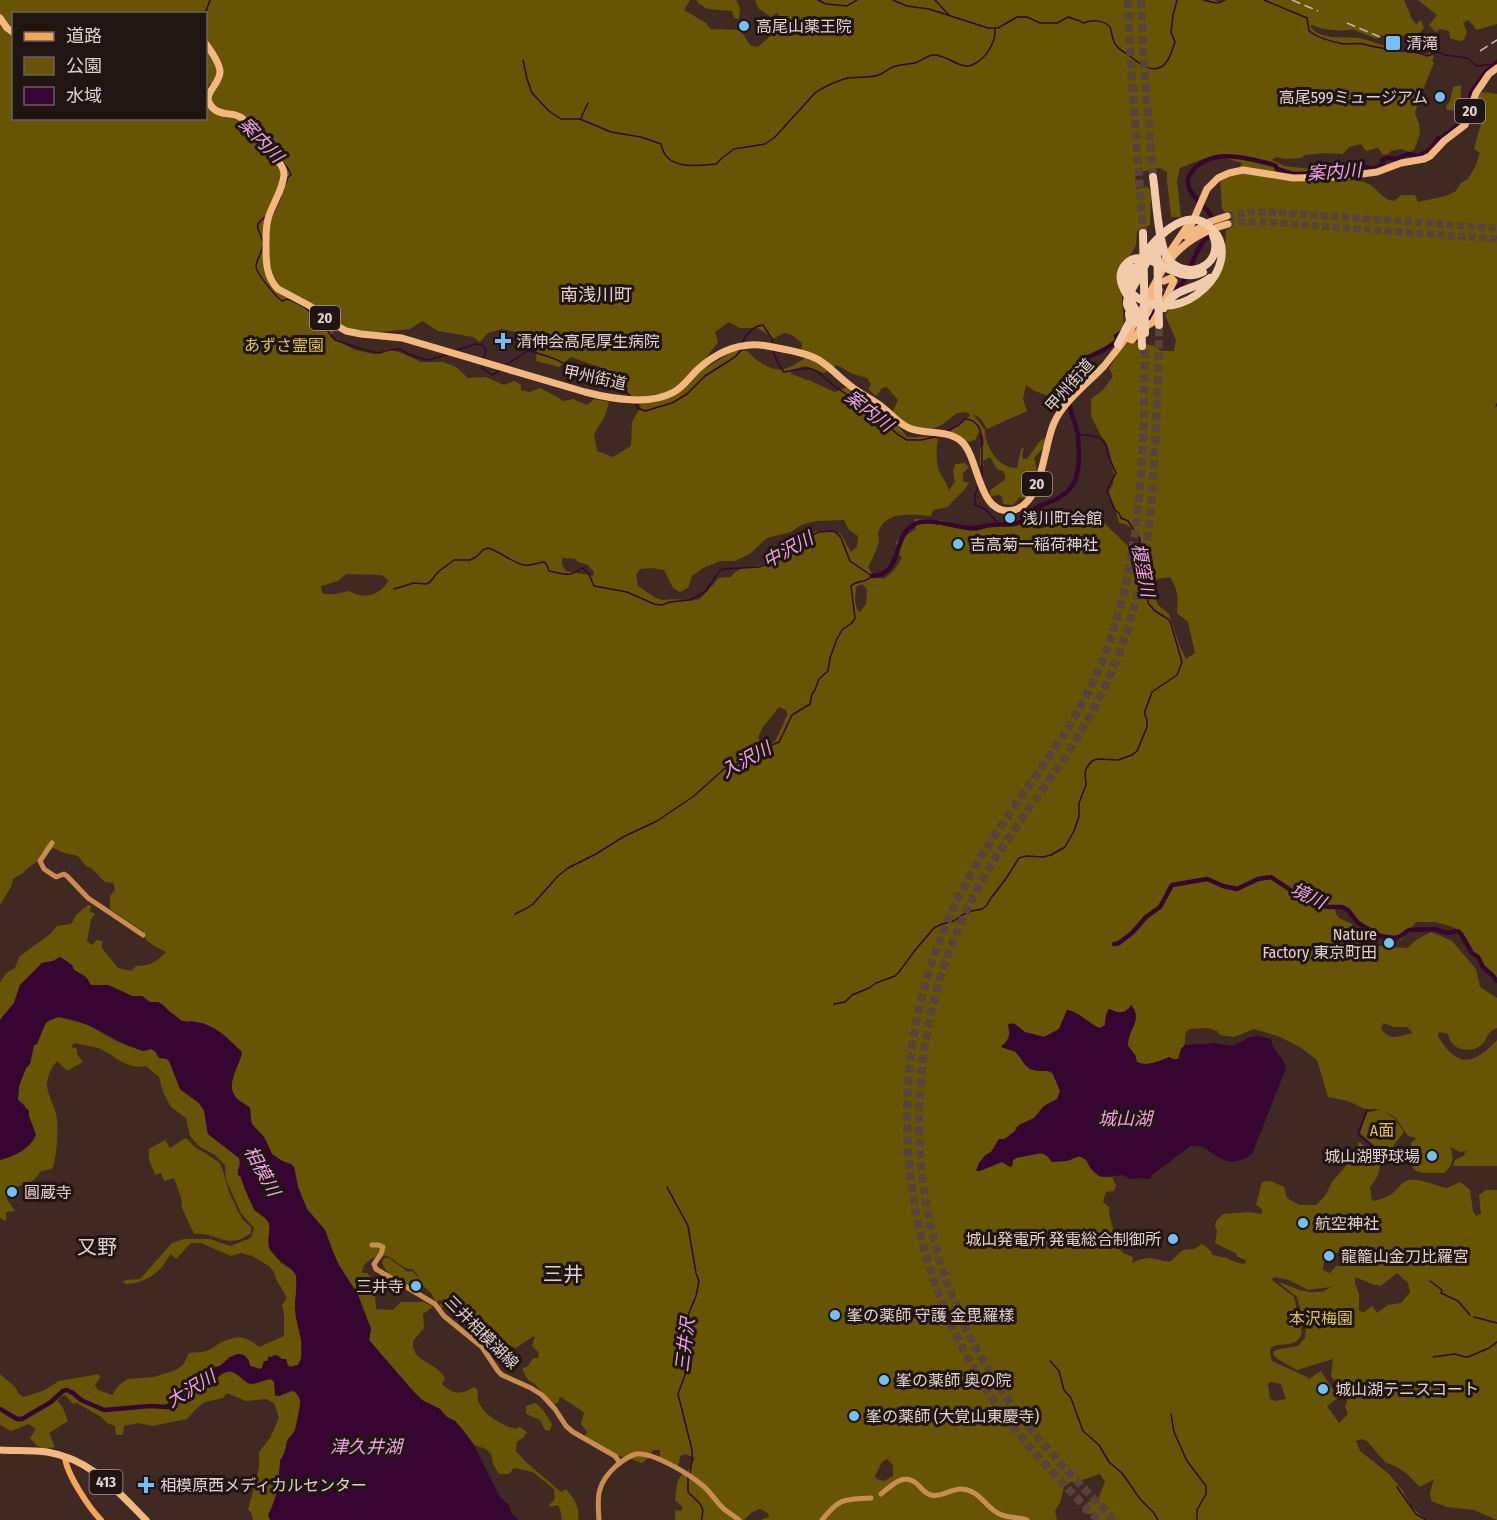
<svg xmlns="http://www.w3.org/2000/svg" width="1497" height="1520" viewBox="0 0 1497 1520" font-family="'Fira Sans Condensed','Noto Sans JP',sans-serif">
  <rect width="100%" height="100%" fill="#412923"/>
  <path fill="#675505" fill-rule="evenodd" d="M 0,0 L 690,0 L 684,10 L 706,23 L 710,29 L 740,30 L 750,45 L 758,47 L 779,28 L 783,21 L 777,13 L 771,17 L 759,9 L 755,0 L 1213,0 L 1221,2 L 1223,0 L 1404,0 L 1412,19 L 1416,24 L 1421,20 L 1424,28 L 1419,34 L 1422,40 L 1421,41 L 1409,35 L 1403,36 L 1399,34 C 1393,38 1387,37 1381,35 L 1377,39 L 1352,29 C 1344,32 1320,30 1313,25 L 1310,26 C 1321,41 1341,36 1358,38 C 1370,40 1383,46 1395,49 C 1406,51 1418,50 1428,55 L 1429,52 L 1434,56 L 1432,61 L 1434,63 L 1421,94 L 1415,113 L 1419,124 L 1420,134 L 1414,150 L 1409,152 L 1401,149 L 1391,151 L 1388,154 L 1383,155 L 1378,148 L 1366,151 L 1361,144 L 1349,147 L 1343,154 L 1325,153 L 1305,155 L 1301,158 L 1286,159 L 1276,157 L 1272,160 L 1284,166 L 1331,171 L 1334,180 C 1345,180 1360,179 1369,184 C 1379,190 1382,200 1394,201 L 1401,195 L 1415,195 L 1418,202 L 1446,196 L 1456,191 L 1461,183 L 1468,179 L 1476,165 L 1480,153 L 1474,149 L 1483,116 L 1478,111 L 1479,93 L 1485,92 L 1497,94 L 1497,984 L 1477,960 L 1459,931 L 1453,927 L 1435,922 L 1416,922 L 1401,940 C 1373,938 1362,920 1340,907 L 1335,910 L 1336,914 L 1339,918 L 1352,924 L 1357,935 L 1367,945 L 1407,948 L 1416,940 L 1431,932 L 1452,941 L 1476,969 L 1480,987 L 1497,998 L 1497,1028 C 1485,1033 1488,1041 1480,1046 C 1472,1052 1458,1051 1452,1043 C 1451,1042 1448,1035 1448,1034 L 1439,1032 L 1438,1036 C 1457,1069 1474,1065 1497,1040 L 1497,1166 L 1453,1166 L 1455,1160 L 1465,1155 L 1464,1153 L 1467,1151 L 1460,1152 L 1450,1147 C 1454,1158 1454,1164 1444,1173 C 1438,1173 1417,1174 1414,1169 C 1409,1162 1411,1150 1411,1143 L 1417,1138 L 1408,1136 L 1396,1118 L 1382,1110 L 1395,1119 L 1404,1132 L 1388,1153 L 1384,1154 L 1360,1133 L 1367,1113 L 1381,1109 L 1365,1109 L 1348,1101 L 1328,1097 L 1317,1060 L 1300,1047 L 1278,1036 L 1254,1029 L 1234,1037 L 1220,1035 L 1217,1031 L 1208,1028 L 1189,1029 C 1184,1034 1186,1036 1185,1042 C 1184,1047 1181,1054 1179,1059 L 1173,1059 L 1169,1057 C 1160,1061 1147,1067 1137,1062 L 1135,1055 L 1128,1046 C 1127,1030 1144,1020 1131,1006 L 1125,1012 L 1117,1012 L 1110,1009 L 1106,1015 L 1105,1026 L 1100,1028 L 1095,1026 L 1085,1019 L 1067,1010 L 1059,1029 L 1044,1037 L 1025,1032 L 1013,1023 L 1008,1024 C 1010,1037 1010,1037 1001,1047 L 1013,1050 L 1037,1071 L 1047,1071 L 1053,1074 L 1060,1091 L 1060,1095 L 1057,1099 L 1044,1106 L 1034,1118 L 1016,1127 L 1015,1131 L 995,1146 L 991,1152 L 985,1155 L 979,1163 L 977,1171 L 1002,1162 L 1012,1165 L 1013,1160 L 1016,1158 C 1021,1156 1039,1152 1043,1154 C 1050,1156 1058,1161 1066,1161 C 1072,1161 1077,1154 1084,1158 C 1087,1160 1087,1161 1089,1165 C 1094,1175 1101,1178 1112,1177 L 1116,1185 L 1114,1191 L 1106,1192 L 1103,1202 L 1109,1207 L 1110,1219 L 1113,1228 L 1115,1243 L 1123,1253 L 1133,1257 L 1132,1263 C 1149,1255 1152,1259 1170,1262 L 1183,1250 L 1194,1249 L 1202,1244 L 1211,1251 L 1212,1255 L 1227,1258 L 1238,1263 L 1245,1264 L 1246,1260 L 1236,1256 L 1237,1254 L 1215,1243 L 1217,1231 L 1215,1226 L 1216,1221 L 1223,1214 L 1249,1212 L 1262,1214 L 1262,1209 L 1256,1205 L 1262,1182 L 1271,1181 L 1284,1187 L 1287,1198 L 1299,1205 L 1316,1205 L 1325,1196 L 1332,1182 L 1346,1166 L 1359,1142 L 1379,1155 C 1381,1169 1379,1177 1370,1187 L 1372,1201 C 1379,1200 1388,1197 1394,1192 C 1399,1188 1401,1182 1409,1180 C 1419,1178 1437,1186 1447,1188 L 1460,1182 L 1470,1190 L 1473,1211 L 1476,1216 L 1481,1214 L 1479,1195 L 1486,1190 L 1497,1190 L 1497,1520 L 1474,1510 L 1447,1507 L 1431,1501 L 1430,1492 L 1434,1479 L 1420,1487 L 1406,1473 L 1395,1466 L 1385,1462 L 1367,1441 L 1361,1439 L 1356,1441 L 1360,1451 L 1389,1474 L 1403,1491 L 1411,1506 L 1426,1520 L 1096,1520 L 1096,1513 L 1088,1514 L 1082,1512 L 1086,1503 L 1098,1499 L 1105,1482 L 1100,1474 L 1076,1482 L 1072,1481 L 1064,1487 L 1060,1503 L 1055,1511 L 1057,1520 L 760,1520 L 769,1517 L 768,1513 L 760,1509 L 752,1512 L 744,1520 L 675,1520 L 675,1510 L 681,1511 L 683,1507 L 679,1504 L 678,1502 L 675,1501 L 677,1483 L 681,1475 L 688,1471 L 695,1458 L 686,1454 L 680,1456 L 679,1463 L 677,1467 L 660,1458 L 660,1450 L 653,1450 L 648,1458 L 642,1463 L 626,1457 L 616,1456 L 584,1438 L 587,1432 L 581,1424 L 584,1413 C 577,1406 569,1404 562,1397 L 559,1398 L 559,1402 L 553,1405 L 535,1384 L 528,1380 L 522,1369 L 528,1366 L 533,1358 L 538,1358 L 539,1353 L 532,1346 L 535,1337 L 532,1337 L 516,1348 L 506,1344 L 505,1341 L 488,1330 L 480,1327 L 480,1322 L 473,1318 C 461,1322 455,1318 450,1307 L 445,1305 L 441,1308 L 440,1306 L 442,1301 L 440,1300 L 436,1302 L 431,1293 L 419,1282 C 420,1276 416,1273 412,1269 C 396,1269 392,1248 373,1258 C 366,1262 363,1264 362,1273 L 367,1273 L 374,1281 L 370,1286 L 375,1296 L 376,1309 L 393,1310 L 401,1302 L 424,1302 L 433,1307 L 423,1314 L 424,1328 L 413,1341 C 412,1360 427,1360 438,1370 C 441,1372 443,1375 445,1378 L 442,1384 C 453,1395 462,1395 474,1387 L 477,1389 C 478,1393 477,1399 479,1403 C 485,1416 502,1425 515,1429 L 520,1427 L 527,1432 L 524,1437 L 517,1442 L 516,1451 C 529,1467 546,1478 561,1492 L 566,1489 C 574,1498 580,1507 578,1520 L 562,1520 L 561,1512 L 558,1505 L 550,1507 L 549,1505 L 555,1499 L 554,1489 L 533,1472 L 514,1468 L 509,1474 L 499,1474 L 493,1464 L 491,1454 L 486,1449 L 474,1445 L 455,1421 L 447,1417 L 440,1409 L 422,1400 L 404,1381 L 369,1340 L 371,1329 L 358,1295 L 339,1265 L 333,1252 L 325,1230 L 307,1209 L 298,1187 L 295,1171 L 291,1164 L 282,1161 L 272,1154 L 264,1137 L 252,1124 L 251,1120 L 250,1108 C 245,1104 238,1102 234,1096 C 226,1084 239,1065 242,1053 L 241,1051 L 222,1033 L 213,1028 L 203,1023 L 182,1021 L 169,1011 L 163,1005 L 158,1002 L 149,1002 L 142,996 L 132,996 L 108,985 L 91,985 L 86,977 L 74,970 L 68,962 L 60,957 L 53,961 L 42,963 L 20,985 L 14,1003 L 0,1020 L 0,983 L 6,973 L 15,968 L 19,957 L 50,934 L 57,926 L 71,924 L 76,915 L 88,905 L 91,905 L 90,911 L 95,914 L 91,919 L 87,941 L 92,945 L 97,940 L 102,941 L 102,948 L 118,968 L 131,971 L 136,966 C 151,966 156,962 166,952 L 156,947 L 146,940 L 144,932 L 110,909 L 110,896 L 115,889 L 113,883 L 105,882 L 91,868 L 86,866 L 78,856 L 61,852 L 54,848 L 48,851 L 38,861 L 29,867 L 23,873 L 13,879 L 11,887 L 0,905 ZM 14,14 L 206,14 L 206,118 L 14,118 ZM 1225,158 L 1242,163 L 1237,174 L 1226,176 L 1220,180 L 1222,208 L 1224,212 L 1231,212 L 1234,226 L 1226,230 L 1225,245 L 1209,286 L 1185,303 L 1169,310 L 1165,315 L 1176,340 L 1174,351 L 1161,351 L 1155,346 L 1127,341 L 1109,368 L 1113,376 L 1103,390 L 1091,399 L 1091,416 L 1100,434 L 1107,444 L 1110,454 L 1114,475 L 1113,484 L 1108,493 L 1115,507 L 1119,523 C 1133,525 1141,535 1143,549 L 1135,553 L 1100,519 L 1087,512 L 1069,514 L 1068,520 C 1056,522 1044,531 1033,528 L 1029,523 L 1022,519 L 1007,523 L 994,523 L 977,531 L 966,530 L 957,525 L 941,520 L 914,519 L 916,529 L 896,542 L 899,555 L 902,557 C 897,567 892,574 883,579 L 872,574 L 868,567 C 872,560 878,548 879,540 C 879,534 877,536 879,531 C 886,510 914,515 931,516 L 933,510 L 948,507 C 955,498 963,493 969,483 L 963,481 L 963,473 L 969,467 L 965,463 L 955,464 L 953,472 L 955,482 L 949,490 C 946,482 942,477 939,471 C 936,462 936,447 938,439 C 928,435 918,438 907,437 C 893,415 869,401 847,387 L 835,392 L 813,382 L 791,374 L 791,370 L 805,366 L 824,373 L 837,365 L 853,374 L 867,378 L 871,384 L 868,389 L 876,396 L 882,388 L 887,387 L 898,400 L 892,413 L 904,424 L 931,430 L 943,424 L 957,413 L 966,412 L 970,415 L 969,417 L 951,430 L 951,432 L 968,442 L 975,440 L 979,432 L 983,436 L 984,444 L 980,449 L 980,465 L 984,466 L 983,461 L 990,457 L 997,469 L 1003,471 L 1005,475 L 1005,480 L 990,490 L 991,496 L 1000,495 L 1002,497 L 1003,504 L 1013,505 L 1020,497 L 1026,499 C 1036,485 1039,474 1034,458 L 1044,447 L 1046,438 L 1040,441 L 1027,459 L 1023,459 L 1022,455 L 1024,448 L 1021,449 L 1017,468 C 999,469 985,447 985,430 L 973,414 L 981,419 L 987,429 L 1027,411 L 1023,399 L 1026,385 L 1035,391 L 1051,397 L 1060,387 L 1065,387 L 1076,364 L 1108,350 L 1124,327 L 1122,297 L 1118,279 L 1136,245 L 1137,231 L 1150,225 L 1151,193 L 1148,187 L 1136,189 L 1135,173 L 1160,168 L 1167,172 L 1167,181 L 1171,217 L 1181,217 L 1177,182 L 1180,168 L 1203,159 ZM 422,321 L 438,331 L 473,337 L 480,342 L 488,333 L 502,329 L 524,334 L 537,344 L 536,361 L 559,367 L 571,357 L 599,367 L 613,376 L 641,406 L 632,422 L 631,446 L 613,457 L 597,451 L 594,434 L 605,416 L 609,402 L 594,399 L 587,405 L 573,399 L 564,401 L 540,388 L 530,392 L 521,390 L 521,385 L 514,381 L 504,385 L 486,377 L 468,378 L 456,367 L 443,362 L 421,362 L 404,354 L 389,349 L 374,354 L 355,350 L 330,337 L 335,330 L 380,332 L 410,329 ZM 729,322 L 740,328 L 757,328 L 764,332 L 773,339 L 784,333 L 792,335 L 802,343 L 801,351 L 806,358 C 799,361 792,367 784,369 C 770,372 756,360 747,351 L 733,351 L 707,367 L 706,358 L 718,342 L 715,332 ZM 844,520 L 849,530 L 858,536 L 857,547 L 851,552 L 840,533 C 809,526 810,537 784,547 L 781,560 C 768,560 767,563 757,566 C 746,568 739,566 731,577 L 719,578 L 700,599 L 689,601 L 676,599 L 663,600 L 656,598 L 638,586 L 636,575 L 640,569 L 652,568 L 664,570 L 673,588 L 680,592 L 688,588 L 692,576 L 703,568 L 720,561 L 735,561 L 751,553 L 767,538 L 791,532 L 801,525 L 816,521 ZM 562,558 L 575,559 L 578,562 L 588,565 L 594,572 L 593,576 L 566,571 L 562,565 ZM 346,574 L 382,575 L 388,580 C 385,591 370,598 359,595 C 355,594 352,592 349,591 C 341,593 331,596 322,593 L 321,586 L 338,581 ZM 1170,577 C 1178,590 1178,598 1177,613 L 1188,622 L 1195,653 L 1186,659 L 1180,647 L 1169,614 L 1158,605 L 1152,592 L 1157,579 ZM 862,584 L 867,589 L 866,604 L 860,612 L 857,610 L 855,600 L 856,587 ZM 779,707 L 786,710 L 787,715 L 776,740 L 770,745 L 759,740 L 758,737 L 763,727 ZM 1383,1023 L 1394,1027 L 1407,1027 L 1413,1033 C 1398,1036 1392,1042 1381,1029 ZM 1351,1246 L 1354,1248 L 1340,1266 L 1336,1266 L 1330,1273 L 1323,1270 L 1325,1254 L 1344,1252 ZM 1397,1273 L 1408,1283 L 1410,1292 L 1401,1303 L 1388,1305 L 1377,1313 L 1372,1306 L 1364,1312 L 1359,1311 L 1359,1293 L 1355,1284 L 1355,1277 L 1372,1284 L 1381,1286 ZM 1274,1277 L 1289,1280 L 1308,1290 L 1331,1287 C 1314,1299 1296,1288 1278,1282 L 1297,1297 L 1306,1330 L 1305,1338 L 1298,1346 L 1276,1350 L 1274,1351 L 1273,1354 L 1276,1358 L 1297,1370 L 1333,1359 L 1331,1376 L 1348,1399 L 1345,1406 L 1348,1414 L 1339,1423 L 1327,1406 L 1338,1398 L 1321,1371 L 1309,1379 L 1307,1377 L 1272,1361 C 1262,1332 1295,1356 1302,1333 L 1294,1297 L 1272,1280 ZM 1271,1382 L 1281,1384 L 1286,1399 L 1276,1401 L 1270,1399 L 1268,1384 ZM 887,1459 L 893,1465 L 893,1476 L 884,1481 L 877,1479 L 875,1476 L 882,1462 Z
    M 697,0 L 736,0 L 740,8 L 739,19 L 734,18 L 732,11 L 707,9 L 698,3 Z
    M 1418,0 L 1497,0 L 1497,24 L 1476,30 L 1474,26 L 1468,20 L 1463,23 L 1467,32 L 1464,40 L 1459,41 L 1450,38 L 1449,31 L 1440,29 L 1436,32 L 1429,25 L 1437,15 Z
    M 1461,85 L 1461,107 L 1457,111 L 1447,110 L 1446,106 L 1450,101 L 1453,87 Z
    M 58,1017 L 86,1024 L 116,1041 L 143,1051 L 151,1049 L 169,1061 L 182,1091 L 199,1103 L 204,1111 L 208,1134 L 239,1158 L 240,1166 L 238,1171 L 254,1210 L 266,1219 L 270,1225 L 269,1246 L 281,1263 L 292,1270 L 296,1276 L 296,1317 L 301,1339 L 301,1361 L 298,1365 L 290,1367 L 279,1356 L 274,1355 L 267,1361 L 264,1361 L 262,1368 L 260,1369 L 250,1366 L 249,1360 L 230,1357 L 220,1366 L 193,1381 L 196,1385 C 200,1384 207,1385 211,1383 C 218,1380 221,1371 230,1372 C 238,1372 242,1382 250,1384 C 257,1385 269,1377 273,1381 C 275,1383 275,1391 275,1395 L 279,1396 L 294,1391 L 301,1400 L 296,1426 L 293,1433 L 287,1440 L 285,1452 L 281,1464 L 279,1476 L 280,1483 L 269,1515 L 271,1520 L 253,1520 L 251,1512 L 248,1510 L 259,1467 L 259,1452 L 270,1438 L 279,1418 L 274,1403 L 266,1399 L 246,1401 L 227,1393 L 223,1398 L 205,1402 L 198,1407 L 187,1419 L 152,1426 L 138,1423 L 124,1426 L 123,1435 L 116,1435 L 115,1426 L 107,1423 L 101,1417 L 77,1403 L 73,1404 L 65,1395 L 60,1397 L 58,1401 L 63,1408 L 68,1421 L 49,1433 L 55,1447 L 43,1449 L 36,1445 L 30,1438 L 36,1429 L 29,1424 L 11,1431 L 0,1425 L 0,1374 L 15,1387 L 19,1394 L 23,1397 L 43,1391 L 59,1381 L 99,1374 L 100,1378 L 95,1385 L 98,1390 L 112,1395 L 119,1385 L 128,1379 L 154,1377 L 176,1370 L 183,1365 L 189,1353 C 196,1352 203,1353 209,1350 C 214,1348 217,1344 222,1342 C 237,1335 246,1336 259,1347 L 284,1336 L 284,1314 L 282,1305 L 287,1298 L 276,1279 L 274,1272 L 269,1266 L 252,1256 L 241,1253 L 231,1256 L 201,1243 L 191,1243 L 176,1259 L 171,1254 C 167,1258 165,1263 162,1267 C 152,1278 141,1283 126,1284 L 123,1282 L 126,1280 L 140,1279 L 172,1243 L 184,1239 L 210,1239 L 230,1246 L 251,1238 L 254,1228 L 241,1213 L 226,1180 L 225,1165 L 215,1155 L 200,1147 L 190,1136 L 186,1118 L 171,1107 L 163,1092 L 159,1077 L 146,1066 C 125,1070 116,1055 98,1048 C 91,1046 82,1045 75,1043 L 72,1045 L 72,1047 L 77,1049 L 77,1054 L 83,1062 L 67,1071 L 57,1061 C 52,1067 46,1078 47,1086 C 48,1096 54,1105 56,1114 C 59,1126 57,1159 52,1169 L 41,1171 C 31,1186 25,1183 9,1189 L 8,1193 L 9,1197 L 6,1198 L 15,1211 L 6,1212 L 6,1221 L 0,1218 L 0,1160 C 16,1156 27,1149 36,1135 L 24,1104 L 18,1100 L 19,1086 L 26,1068 L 30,1064 L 34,1045 L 37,1044 C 41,1030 43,1021 58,1017 Z
    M 186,1138 L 195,1147 L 219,1162 L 222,1168 L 229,1192 L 238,1211 L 243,1220 L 251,1227 L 251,1233 C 228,1251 217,1232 194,1234 L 182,1208 L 181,1197 L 174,1178 L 164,1181 L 161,1173 L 155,1175 L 149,1159 L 149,1149 L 165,1140 L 170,1148 Z
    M 384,1258 L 389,1258 L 408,1272 L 412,1271 L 419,1278 L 416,1282 L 411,1279 L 408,1285 C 395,1279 387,1276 382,1262 Z
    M 536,1403 L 543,1410 L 552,1424 L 550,1431 L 545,1430 L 540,1420 L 526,1414 L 526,1406 Z"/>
  <path fill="#370532" d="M 60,957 L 72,965 L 74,970 L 86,977 L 91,985 L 108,985 L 132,996 L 142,996 L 150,1002 L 158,1002 L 163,1005 L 169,1011 L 182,1021 L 187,1022 L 193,1021 L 193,1022 C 214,1023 227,1038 241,1051 L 242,1053 C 239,1066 226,1084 235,1096 C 239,1102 246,1104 250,1108 L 251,1120 L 252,1124 L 264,1137 L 272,1154 L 282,1161 L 291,1164 L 294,1167 L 298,1187 L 307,1209 L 325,1230 L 333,1252 L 339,1265 L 358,1295 L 371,1329 L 369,1340 L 414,1392 L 422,1400 L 440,1409 L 447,1417 L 455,1421 L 463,1430 L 474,1445 L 500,1497 L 509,1505 L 512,1514 L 519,1520 L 270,1520 L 268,1515 C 275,1502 279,1489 279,1475 C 279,1470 280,1465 280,1460 C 285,1454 285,1450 287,1442 C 289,1438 293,1435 295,1430 C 296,1426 301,1405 300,1401 C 300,1396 296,1392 292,1390 L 279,1396 L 275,1395 L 274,1382 L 270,1378 C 243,1389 252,1382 231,1371 C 216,1374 217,1380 210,1384 L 204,1382 L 196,1385 L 193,1381 L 198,1373 C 202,1372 204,1370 207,1368 C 211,1366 217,1368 221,1365 C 224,1363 226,1360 229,1358 C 239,1351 248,1353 250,1366 L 259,1369 L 262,1368 L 264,1361 L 267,1361 L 269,1356 L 271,1357 L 276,1355 L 281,1359 L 286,1359 L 288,1366 L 290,1367 L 298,1365 C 308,1349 296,1327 295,1310 C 294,1300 299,1282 295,1273 C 290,1265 274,1260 269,1247 C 266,1238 273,1228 267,1220 C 264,1216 259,1214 256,1211 C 252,1207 242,1183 241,1177 L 238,1175 C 237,1169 242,1164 239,1158 L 208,1134 L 204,1110 L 199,1103 L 180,1089 L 169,1061 L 167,1059 L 159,1058 L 155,1051 L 151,1049 L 143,1051 L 126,1045 L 93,1027 L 74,1020 L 58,1017 L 46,1022 L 37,1044 L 34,1045 L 30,1064 L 26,1068 L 19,1086 L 18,1100 L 29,1111 L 29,1116 L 36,1135 C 30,1149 15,1156 0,1160 L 0,1020 L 14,1003 L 20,985 L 42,963 L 53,961 Z
    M 1131,1005 C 1144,1019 1127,1030 1128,1046 L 1135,1055 L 1137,1062 C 1147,1067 1160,1061 1169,1057 L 1173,1059 L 1178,1059 L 1181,1049 L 1185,1045 L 1215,1043 L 1233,1046 L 1250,1037 L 1258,1036 L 1271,1039 C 1272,1051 1284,1057 1286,1068 L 1252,1154 C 1220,1176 1213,1142 1191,1146 L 1153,1174 L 1150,1179 L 1147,1179 L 1143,1178 L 1131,1179 L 1122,1175 L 1104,1177 L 1099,1176 L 1091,1169 L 1086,1160 L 1079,1156 L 1067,1161 L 1052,1162 L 1047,1156 L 1042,1153 L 1016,1158 L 1013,1160 L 1012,1166 L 1010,1167 L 1002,1162 L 980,1171 L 976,1171 L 979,1163 L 986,1155 L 991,1152 L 999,1139 L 1005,1139 L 1015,1131 L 1019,1125 L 1034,1118 L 1044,1106 L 1057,1099 L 1060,1091 L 1053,1074 L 1050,1071 L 1037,1071 L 1030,1069 L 1025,1065 L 1016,1052 L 1001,1047 L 1002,1045 L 1006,1043 C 1011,1034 1009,1032 1008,1024 L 1015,1024 L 1025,1032 L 1044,1037 L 1059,1029 L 1067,1010 C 1079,1011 1088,1024 1100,1028 L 1105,1025 L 1106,1015 L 1108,1010 L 1110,1009 C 1118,1014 1126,1014 1131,1005 Z"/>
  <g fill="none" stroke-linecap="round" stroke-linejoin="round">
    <path stroke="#370532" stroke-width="1.5" d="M 818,0 L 826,4 L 847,6 L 857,0
      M 893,0 L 907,6 L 929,9 L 988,28 L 998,28 L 1017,17 L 1027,17 L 1040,23 L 1057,23 L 1068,17 L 1080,21 L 1083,23 C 1093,20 1102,19 1110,27 C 1112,33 1112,40 1116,45 C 1119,50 1126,53 1131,57 C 1139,63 1150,73 1161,67 C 1169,63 1172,50 1175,42 L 1171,32 L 1173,15 L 1177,0
      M 935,0 L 949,15
      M 1204,0 C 1211,2 1219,5 1225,0
      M 1264,0 L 1307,18 L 1309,31 C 1318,38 1333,42 1344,44 C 1350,44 1357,43 1363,44 C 1374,47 1384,49 1395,50 C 1407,52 1417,51 1427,56 L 1438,52 L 1445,55 L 1467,58 L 1477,66 L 1495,64
      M 205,14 L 210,0
      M 523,60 L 527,79 L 532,93 L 549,111 L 561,119 L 580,119 L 611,132 L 641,137 L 661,144 C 662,148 664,154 667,157 C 678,169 702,165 716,164 L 722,158 L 734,149 L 765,144 L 775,137 L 815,93 C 822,88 835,82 844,79 C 856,75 869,80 881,74 C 885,72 888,69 893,67 C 900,64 908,64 915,63 C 921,61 927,56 932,55 C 946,53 959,70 972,65 C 986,59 996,43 995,28
      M 206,92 L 211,84
      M 581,118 L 588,103
      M 259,136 L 267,142 L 268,145
      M 283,162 L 289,170 L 291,175 L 288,177 L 286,183
      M 267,216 C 249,227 262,230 263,244 C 263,252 256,259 256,267 C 257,274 276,297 282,301 L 288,299 C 301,305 313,309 315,324 L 326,329 L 335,340 L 365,350 L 379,353 L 389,350 L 400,349 L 408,354 L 427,360 L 447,355
      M 272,216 L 281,196
      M 742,345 C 744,335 753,326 763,325 L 772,339 L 773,343
      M 457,350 L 476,344 L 482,345 L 486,350 L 483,360
      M 773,351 L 778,363 L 784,372 L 808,368 L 817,371 L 834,386 L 846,394 L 852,402 L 871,410 L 879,416 L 897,434 L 907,440 L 921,440 L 939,436
      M 482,365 L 483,369 L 492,375 L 500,370
      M 506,365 L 527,351 L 531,351 C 542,355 554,357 563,363 C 574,370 583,379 595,385 C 608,391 620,385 631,397
      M 635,403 L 638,408 L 645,411 L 672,403 L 687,394 L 705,376 L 735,357 L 742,349
      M 1496,406 L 1497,404
      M 945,432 L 959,425 L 965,419 C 986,420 981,445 982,459 C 982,466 982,473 982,479
      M 978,486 L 975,495 L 975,505 L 985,509 L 999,524
      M 394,589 L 414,583 L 426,584 L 430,582 L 438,572 L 454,560 L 470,560 L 476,557 L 483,550 L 488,548 C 501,552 511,562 524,565 C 530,566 538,563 544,562 L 547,565 L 549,571 C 565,574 568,578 582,568 L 588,572 L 594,586 L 627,592 L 654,604 L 662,605 L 670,602 L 689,600 L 698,596 L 706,591 L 718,573 L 722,569 L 759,567 L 775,561 L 787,548 L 798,541 L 819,532 L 832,531 L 837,533 L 841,538 L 850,561 L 872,576 C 863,585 858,579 851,586 L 855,618 L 852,623 L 842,630 L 837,639 L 830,658 L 828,671 L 819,679 L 815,690 L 812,694 L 810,704 L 792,715 L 779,742 L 755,752 L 740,763 L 724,769 L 694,796 L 657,821 L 623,837 L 596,854 L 568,868 L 558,876 L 533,904 L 527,908 L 515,914
      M 834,1004 L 845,1002 L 852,995 L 869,988 L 876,983 L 895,976 L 899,972 L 916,949 L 934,928 L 942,924 L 954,921 L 962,915 L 972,911 L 982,909 L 987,905 L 991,898 L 1005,880 L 1019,858 L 1026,856 L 1043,857 L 1051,855 L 1065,847 L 1074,831 L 1079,816 L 1079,803 L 1086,785 L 1085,772 L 1087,767 L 1092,761 L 1097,759 L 1118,760 L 1132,755 L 1137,751 L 1147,727 L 1147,720 L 1145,715 L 1145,711 L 1152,692 L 1177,675 L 1182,662 L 1170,621 L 1168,619 L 1155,611 L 1148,603 L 1144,571 L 1137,556 L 1140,539 L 1128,521 L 1121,518 L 1119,513 L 1114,509 L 1107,490 L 1116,473 L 1108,455 L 1106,445 L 1101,439 L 1098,437 L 1088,435 L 1078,435
      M 1367,1110 L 1358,1134 L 1384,1156 C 1391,1157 1398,1152 1404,1158
      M 667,1187 L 688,1226 L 696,1273 L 699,1281 L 696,1296 L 686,1320 L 688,1343 L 686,1358 L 685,1375 L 678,1394 L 692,1450 L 692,1461 L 690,1473
      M 1430,1281 L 1442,1290 L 1441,1293 L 1458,1301 L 1470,1315
      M 1474,1317 L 1497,1323
      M 1433,1357 L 1455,1354 L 1465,1357 L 1468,1357 L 1489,1348 L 1497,1342
      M 1050,1361 L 1059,1371 L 1064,1390 L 1071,1398 L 1083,1431 L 1099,1445 L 1109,1462 L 1122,1473 L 1140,1499 L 1153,1512 L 1158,1520
      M 1171,1414 L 1174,1432 L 1187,1461 L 1206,1486 L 1206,1494 L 1197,1510 L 1197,1520
      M 688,1478 L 688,1492 C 697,1502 707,1505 701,1520
      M 1397,1487 L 1416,1514 L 1426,1520"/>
    <path stroke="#370532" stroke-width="4.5" d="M 1144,324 C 1154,317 1152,305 1161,297 C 1167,292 1175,292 1181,285 C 1190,274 1192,260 1199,248 C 1203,241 1209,236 1213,229 C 1214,207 1198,207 1190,190 C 1186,182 1188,175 1194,169 C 1215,148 1246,158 1271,164 L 1276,166 L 1277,169 L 1293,174 L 1325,173 L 1343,172 L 1364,167 L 1373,169 L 1383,165 L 1382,160 L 1386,158 L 1397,159 L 1408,154 L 1419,156 L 1429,150 L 1439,138 L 1443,137 L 1462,122 L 1465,115 L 1471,93 L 1485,73 L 1497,62
      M 872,576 C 904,575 891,536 915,524 C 929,517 954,527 969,528 C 977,529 983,526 991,525 C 1001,523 1013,527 1022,521 C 1029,517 1031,509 1039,506 C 1051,501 1056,501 1067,492 C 1082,479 1079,453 1078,436 C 1077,424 1069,412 1069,400 C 1069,396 1072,391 1072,387 C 1073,379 1073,372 1078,365 C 1085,356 1095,355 1105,349 C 1109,347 1112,344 1116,342 L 1117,339 L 1116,336 L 1124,330
      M 1114,944 L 1119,943 L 1132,933 L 1146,917 L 1160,907 L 1172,885 L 1207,879 L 1223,886 L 1237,889 L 1258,879 L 1271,877 L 1301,897 L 1318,905 L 1329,907 L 1342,907 L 1348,910 L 1358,923 L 1380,936 L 1394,938 L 1399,937 L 1409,930 L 1435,929 L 1447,933 L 1458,931 L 1461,934 L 1472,953 L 1478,957 L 1483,967 L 1493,976 L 1497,981
      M 0,1409 L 17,1419 L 22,1419 L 51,1402 L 63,1391 L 67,1390 L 73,1393 L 81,1400 L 104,1410 L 150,1406 L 167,1407 L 199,1380"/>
    <path stroke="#59423c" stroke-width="7" stroke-dasharray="7 3.5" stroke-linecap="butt" d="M 1227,216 L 1252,212 L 1269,212 L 1497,228
      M 1228,224 L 1240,222 L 1265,222 L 1497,239"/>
    <path stroke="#59423c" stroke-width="8" stroke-dasharray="8 4" stroke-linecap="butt" d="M 1128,0 L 1130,50 L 1143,233
      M 1141,0 L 1143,51 L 1153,177
      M 1098,1520 C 1061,1481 1022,1443 992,1398 C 890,1246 878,1046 966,883 C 1010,801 1076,737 1108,646 C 1142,551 1144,447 1145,346
      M 1114,1520 C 1075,1479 1034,1438 1002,1391 C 900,1241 892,1045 979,886 C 1003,841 1035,802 1063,760 C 1085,727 1103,693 1118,656 C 1145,588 1152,515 1155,443 C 1157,404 1159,364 1159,325"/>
    <path stroke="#c98c51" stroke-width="5" d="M 52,843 L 40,861 L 44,869 L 56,877 L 64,874 L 67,876 L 88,898 L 143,935
      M 372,1245 L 379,1245 L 383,1247 L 381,1254 L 374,1264 L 376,1269 L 435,1304 L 444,1316 L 482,1347 L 498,1371 L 502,1375 L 531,1388 L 542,1395 L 555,1409 L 566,1426 L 573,1432 L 615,1456 L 620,1463
      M 881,1494 C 892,1485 904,1472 917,1484 C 922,1488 925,1494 931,1495 C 942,1498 951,1488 962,1489 C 978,1490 984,1504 996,1512 C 1005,1519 1017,1516 1027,1520
      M 599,1520 C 597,1496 597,1483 616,1466 C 622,1461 628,1456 636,1454 C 653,1452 689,1474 702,1485 C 711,1492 716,1502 724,1509 C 729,1513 734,1516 739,1520
      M 822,1520 C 840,1497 844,1500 871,1498"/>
    <path stroke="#f4a556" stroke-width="6" d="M 65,1457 C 66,1473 89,1508 101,1520"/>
    <path stroke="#f3b880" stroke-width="7" d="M 0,18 L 7,28 L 14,33
      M 206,44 C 211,51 220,63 220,72 C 220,86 198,95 214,109 C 222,116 232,112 240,117 C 246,120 248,126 252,131 C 259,143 271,151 279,162 C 282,166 284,171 284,175 C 283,190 272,204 268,219 C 266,226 266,234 266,242 C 266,259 265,276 278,289 L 310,306 L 334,324 L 346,331 L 361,334 L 402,338 L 585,392 C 612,399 649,406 674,392 C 683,387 690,377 697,370 C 717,352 740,341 767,346 C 782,349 801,351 815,358 C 827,363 836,375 847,383 C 857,392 870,398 881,406 C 891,413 897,423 909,428 C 925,435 947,429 961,441 C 980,457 977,518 1014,510 C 1043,503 1043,447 1054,423 C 1063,402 1088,383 1104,366 C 1112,356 1122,344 1129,333 C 1145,307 1155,274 1177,252 C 1192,237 1209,229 1228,224
      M 1189,230 L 1207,189 L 1218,178 L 1229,173 L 1243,170 L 1293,178 L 1339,177 L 1377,172 L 1401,163 L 1424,159 L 1430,156 L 1444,141 L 1465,125 L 1476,93 L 1489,74 L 1497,68
      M 1186,236 L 1209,222 L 1227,216
      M 1159,268 L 1188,225
      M 1163,304 L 1174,281 L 1171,278 L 1164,281
      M 1141,318 L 1147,314 L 1159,290
      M 1123,336 L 1132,340 L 1139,331 L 1153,322 L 1158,313
      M 0,1450 C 15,1451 32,1450 47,1452 C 91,1459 116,1490 146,1520"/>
    <path stroke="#f2ccaa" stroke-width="8" d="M 1153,177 C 1156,196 1158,240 1166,255 C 1182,284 1226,267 1213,235
      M 1143,233 L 1145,333
      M 1157,244 L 1159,325
      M 1130,266 C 1128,270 1126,275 1126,279 C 1126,300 1157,308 1173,305 C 1195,301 1217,281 1221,260 C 1223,249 1221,238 1213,230 C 1188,200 1150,242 1138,265
      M 1144,267 L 1156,245
      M 1127,287 L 1136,269
      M 1164,308 C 1177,285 1192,292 1210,278
      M 1134,322 C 1133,313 1128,310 1127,304 C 1126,296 1138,279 1142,272
      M 1118,344 L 1130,321 L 1129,314
      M 1142,346 C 1142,335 1141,324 1137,313 C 1131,298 1112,281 1125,265 C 1131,258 1139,257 1147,259 C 1165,266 1184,282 1203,272"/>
    <path stroke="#c7b5b1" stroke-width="1.5" stroke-dasharray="9 4.5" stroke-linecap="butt" d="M 1292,0 L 1318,11
      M 1347,23 L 1392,42
      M 1480,51 L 1497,40"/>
  </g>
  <g fill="#74c0f6" stroke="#201512" stroke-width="2">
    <circle cx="744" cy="26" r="6"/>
    <rect x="1385" y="35" width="16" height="16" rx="3"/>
    <circle cx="1440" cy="97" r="6"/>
    <path d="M500 332h6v6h6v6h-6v6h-6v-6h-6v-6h6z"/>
    <circle cx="1010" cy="518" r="6"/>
    <circle cx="958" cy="544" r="6"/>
    <circle cx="1389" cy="943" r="6"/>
    <circle cx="1432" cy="1156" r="6"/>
    <circle cx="12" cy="1192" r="6"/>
    <circle cx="1303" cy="1223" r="6"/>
    <circle cx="1173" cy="1239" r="6"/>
    <circle cx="1329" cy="1256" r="6"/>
    <circle cx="416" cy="1286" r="6"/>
    <circle cx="835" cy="1315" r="6"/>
    <circle cx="884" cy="1380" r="6"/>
    <circle cx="1323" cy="1389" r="6"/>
    <circle cx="854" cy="1416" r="6"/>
    <path d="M143 1476h6v6h6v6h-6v6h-6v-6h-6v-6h6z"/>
  </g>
  <g text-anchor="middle" stroke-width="6" stroke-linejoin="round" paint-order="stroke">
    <g fill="#201512" stroke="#a69794" stroke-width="1.5">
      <rect x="1455" y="99" width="30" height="24" rx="4.5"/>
      <rect x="310" y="306" width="30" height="24" rx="4.5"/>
      <rect x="1022" y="472" width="30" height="24" rx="4.5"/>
      <rect x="89.5" y="1470" width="33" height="24" rx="4.5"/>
    </g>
    <g font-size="15" font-weight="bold" fill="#e0cfcb">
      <text x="1470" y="116">20</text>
      <text x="325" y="323">20</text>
      <text x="1037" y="489">20</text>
      <text x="106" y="1487">413</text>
    </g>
    <g font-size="16" fill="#e0cfcb" stroke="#201512" text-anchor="start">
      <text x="756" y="32">高尾山薬王院</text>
      <text x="1406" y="49">清滝</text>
      <text x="1428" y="103" text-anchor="end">高尾599ミュージアム</text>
      <text x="516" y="347">清伸会高尾厚生病院</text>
      <text x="1022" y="524">浅川町会館</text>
      <text x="970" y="550">吉高菊一稲荷神社</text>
      <text x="1377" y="940" text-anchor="end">Nature<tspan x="1377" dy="18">Factory 東京町田</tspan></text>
      <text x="1420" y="1162" text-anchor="end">城山湖野球場</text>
      <text x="24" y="1198">圓蔵寺</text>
      <text x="1315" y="1229">航空神社</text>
      <text x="1161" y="1245" text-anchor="end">城山発電所 発電総合制御所</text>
      <text x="1341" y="1262">龍籠山金刀比羅宮</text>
      <text x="404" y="1292" text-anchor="end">三井寺</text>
      <text x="847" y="1321">峯の薬師 守護 金毘羅樣</text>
      <text x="896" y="1386">峯の薬師 奥の院</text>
      <text x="1335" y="1395">城山湖テニスコート</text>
      <text x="866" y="1422">峯の薬師 (大覚山東慶寺)</text>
      <text x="160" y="1491">相模原西メディカルセンター</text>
    </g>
    <g font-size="16" fill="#dcc15a" stroke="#201512">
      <text x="284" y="351">あずさ霊園</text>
      <text x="1382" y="1136">A面</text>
      <text x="1321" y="1324">本沢梅園</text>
    </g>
    <g font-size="16" fill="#e0cfcb" stroke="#201512">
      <text transform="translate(595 377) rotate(12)" y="6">甲州街道</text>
      <text transform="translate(1069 385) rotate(-49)" y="6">甲州街道</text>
      <text transform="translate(482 1332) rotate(45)" y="6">三井相模湖線</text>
    </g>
    <g font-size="18" font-style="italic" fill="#f1a1e4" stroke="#201512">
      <text transform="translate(261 140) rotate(46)" y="6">案内川</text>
      <text transform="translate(1334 172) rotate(-4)" y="6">案内川</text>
      <text transform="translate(869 411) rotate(38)" y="6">案内川</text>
      <text transform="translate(788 550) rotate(-29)" y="6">中沢川</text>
      <text transform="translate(1143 570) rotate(79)" y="6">榎窪川</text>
      <text transform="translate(746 760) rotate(-29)" y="6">入沢川</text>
      <text transform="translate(1308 896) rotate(25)" y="6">境川</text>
      <text x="1125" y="1125">城山湖</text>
      <text transform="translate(262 1171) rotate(61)" y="6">相模川</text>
      <text transform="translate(685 1345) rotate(-83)" y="6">三井沢</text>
      <text transform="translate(191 1389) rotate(-31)" y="6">大沢川</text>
      <text x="366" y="1453">津久井湖</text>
    </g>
    <g font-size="18" fill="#e0cfcb" stroke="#201512">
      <text x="596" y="301">南浅川町</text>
    </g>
    <g font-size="20" fill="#e0cfcb" stroke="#201512">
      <text x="97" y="1254">又野</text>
      <text x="563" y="1281">三井</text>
    </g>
  </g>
  <rect x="12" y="12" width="195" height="108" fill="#201512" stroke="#6d5f5c" stroke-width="1.5"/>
  <rect x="24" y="32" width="30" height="9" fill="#f4a556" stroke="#6d5f5c" stroke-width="1.5"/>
  <text x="66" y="42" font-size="18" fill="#e0cfcb">道路</text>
  <rect x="24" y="57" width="30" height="18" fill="#675505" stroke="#6d5f5c" stroke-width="1.5"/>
  <text x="66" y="72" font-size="18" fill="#e0cfcb">公園</text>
  <rect x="24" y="87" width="30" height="18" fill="#370532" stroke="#6d5f5c" stroke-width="1.5"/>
  <text x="66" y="102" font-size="18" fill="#e0cfcb">水域</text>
</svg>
